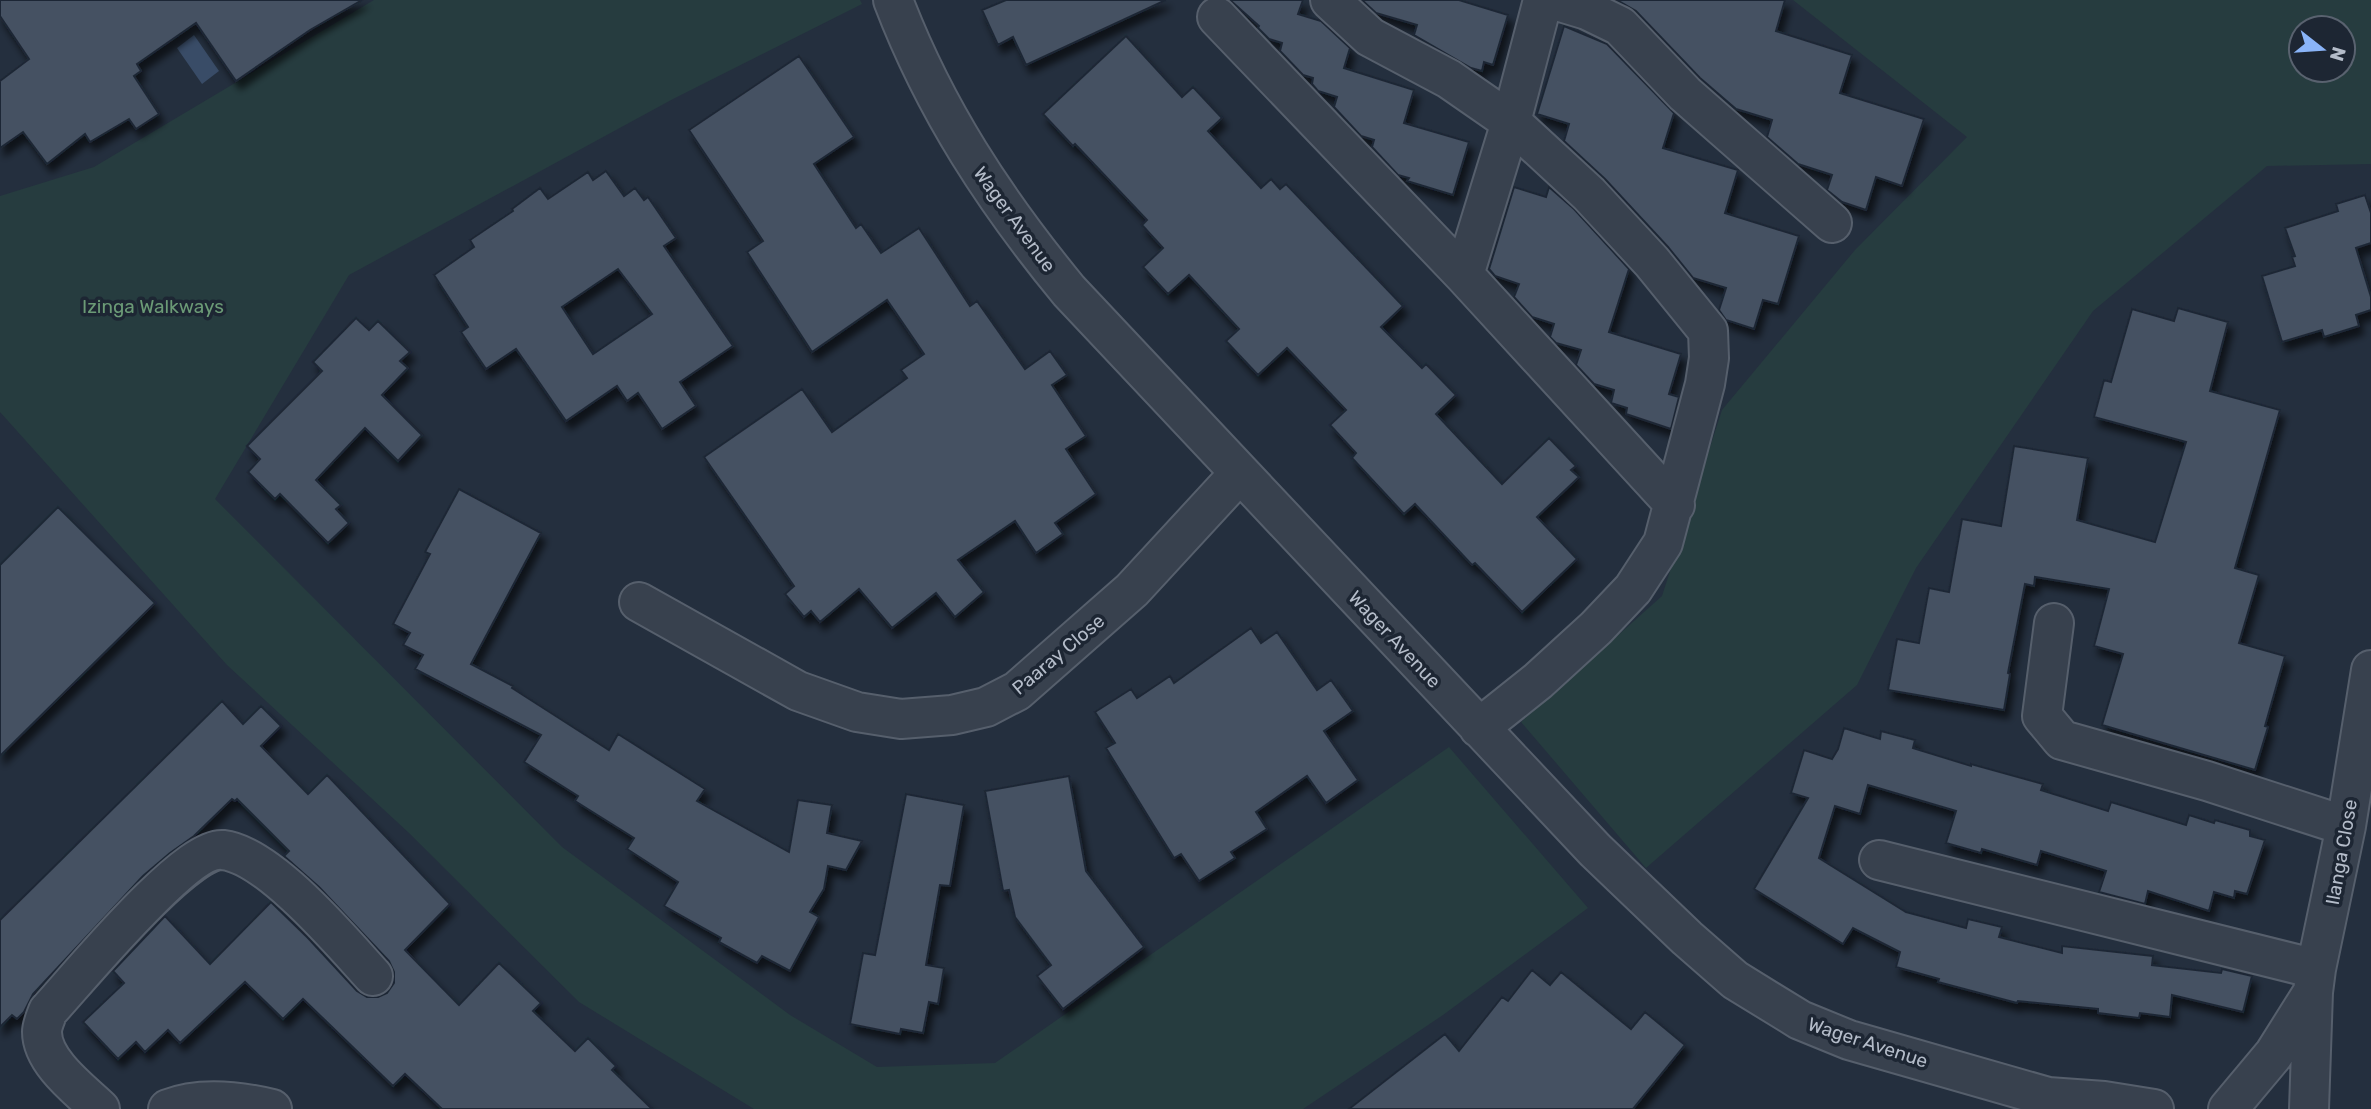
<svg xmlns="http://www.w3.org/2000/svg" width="2371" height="1109" viewBox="0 0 2371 1109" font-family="Rubik,sans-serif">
  <defs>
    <filter id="shadow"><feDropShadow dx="4.5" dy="8" stdDeviation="3.5" flood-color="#0009"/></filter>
  </defs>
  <rect width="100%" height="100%" fill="#242f3e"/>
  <path fill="#263c3f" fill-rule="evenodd" d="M 374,0 L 860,0 L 862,4 L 673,99 L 349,275 L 215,499 L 562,847 L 790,1015 L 877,1067 L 995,1063 L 1449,747 L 1588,908 L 1443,1015 L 1303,1109 L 754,1109 L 579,1002 L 408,832 L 227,665 L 0,412 L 0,196 L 94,167 Z
    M 1793,0 L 2371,0 L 2371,164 L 2267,166 L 2093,311 L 1916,568 L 1857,685 L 1646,868 L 1521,722 L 1662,596 L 1722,410 L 1855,250 L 1967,137 ZM 2301,28 L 2343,28 L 2343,70 L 2301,70 Z"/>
  <path fill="#394c67" d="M 194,35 L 219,71 L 202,84 L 177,48 Z"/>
  <path fill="#455162" stroke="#1f2835" stroke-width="2" fill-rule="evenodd" filter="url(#shadow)" d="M 0,0 L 362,0 L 310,30 L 236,81 L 196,23 L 137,64 L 141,71 L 134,76 L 159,114 L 136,129 L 129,119 L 90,142 L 85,134 L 47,164 L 23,132 L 0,148 L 0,81 L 29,59 L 0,16 Z
    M 1006,0 L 1166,0 L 1026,65 L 1013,37 L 998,45 L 982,10 Z
    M 1230,0 L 1303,0 L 1298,14 L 1321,21 L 1350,48 L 1344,68 L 1414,90 L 1404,123 L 1469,142 L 1453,195 L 1407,181 L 1409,178 L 1398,175 L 1372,147 L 1374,140 L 1361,136 L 1334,107 L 1337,97 L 1318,91 L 1312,84 L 1313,78 L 1303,75 L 1280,51 L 1282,43 L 1269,39 L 1258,28 L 1259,26 Z
    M 1362,0 L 1459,0 L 1508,15 L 1493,65 L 1484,62 L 1482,71 L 1471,68 L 1414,35 L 1417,25 L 1376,13 Z
    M 1617,0 L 1785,0 L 1776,31 L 1852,55 L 1840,93 L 1924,119 L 1902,186 L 1876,177 L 1866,210 L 1842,202 L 1827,190 L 1832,175 L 1798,164 L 1767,137 L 1772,120 L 1736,109 L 1700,78 L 1636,11 Z
    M 1564,26 L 1607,44 L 1674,113 L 1663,148 L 1738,170 L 1725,213 L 1799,236 L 1778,304 L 1763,300 L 1754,329 L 1726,320 L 1719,310 L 1726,288 L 1693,278 L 1668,247 L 1605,179 L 1564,141 L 1569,124 L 1537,114 Z
    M 1126,36 L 1182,97 L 1193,87 L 1222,118 L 1208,131 L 1261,188 L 1271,179 L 1280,189 L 1286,184 L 1403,306 L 1381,327 L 1422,368 L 1426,364 L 1456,395 L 1436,414 L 1502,484 L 1549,438 L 1576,466 L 1571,470 L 1579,477 L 1537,517 L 1577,559 L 1522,612 L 1475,563 L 1472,565 L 1415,504 L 1404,514 L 1352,458 L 1356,453 L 1330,425 L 1346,410 L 1287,348 L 1258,375 L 1226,341 L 1239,329 L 1189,275 L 1168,294 L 1143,267 L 1163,248 L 1142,225 L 1147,220 L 1075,144 L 1073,146 L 1043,114 Z
    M 799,56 L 854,137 L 814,164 L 856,228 L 861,224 L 881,253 L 919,228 L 970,306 L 977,301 L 1025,369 L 1050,351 L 1067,375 L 1052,385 L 1086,436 L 1066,449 L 1096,494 L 1055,523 L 1063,534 L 1036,553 L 1015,521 L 958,560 L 984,592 L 955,617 L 936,593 L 892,628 L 859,589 L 820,622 L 811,611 L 804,617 L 785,594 L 794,586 L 704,457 L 802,389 L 832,432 L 907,378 L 901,370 L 924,354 L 887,300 L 812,352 L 747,252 L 763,241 L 689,130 Z
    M 606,171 L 624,196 L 635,188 L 644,200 L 648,197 L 676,238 L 664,246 L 733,346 L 680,382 L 696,406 L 662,429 L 638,393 L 627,401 L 617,386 L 566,421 L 516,349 L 486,369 L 461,332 L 468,327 L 434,275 L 474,247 L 470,240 L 513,211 L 512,209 L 540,188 L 548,199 L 588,172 L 593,180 ZM 618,269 L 652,314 L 593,354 L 562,307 Z
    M 1514,187 L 1546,197 L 1549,187 L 1574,209 L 1629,269 L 1609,332 L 1681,354 L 1669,394 L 1679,397 L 1671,429 L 1626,414 L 1627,408 L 1611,403 L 1614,390 L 1594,384 L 1576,365 L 1581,350 L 1556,343 L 1550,337 L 1554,324 L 1532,317 L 1514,297 L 1519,284 L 1495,276 L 1489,269 Z
    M 2365,195 L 2371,213 L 2371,243 L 2356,248 L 2371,297 L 2371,310 L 2356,315 L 2359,326 L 2324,337 L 2322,330 L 2282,342 L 2262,276 L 2295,266 L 2292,257 L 2295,256 L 2285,228 L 2338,211 L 2336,204 Z
    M 2178,308 L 2228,322 L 2210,391 L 2280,410 L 2235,568 L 2259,575 L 2239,643 L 2285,656 L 2265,726 L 2268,727 L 2255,770 L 2102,725 L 2123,654 L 2094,646 L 2109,589 L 2035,577 L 2034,586 L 2025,584 L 2008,673 L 2010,674 L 2004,710 L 1888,690 L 1897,639 L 1919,643 L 1929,588 L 1949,592 L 1962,519 L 2001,526 L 2014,446 L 2088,458 L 2077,520 L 2155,542 L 2186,442 L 2094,417 L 2104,380 L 2111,382 L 2132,309 L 2174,321 Z
    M 356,318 L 369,330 L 378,321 L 410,352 L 400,361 L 408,368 L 382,395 L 422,435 L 398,461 L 365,428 L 316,480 L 341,505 L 336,509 L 349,523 L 328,543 L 280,494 L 275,499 L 248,472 L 260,459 L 247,446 L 322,371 L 313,362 Z
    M 459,489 L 541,533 L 471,664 L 513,686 L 512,688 L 609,750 L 618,734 L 705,789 L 697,801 L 789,852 L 798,800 L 832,805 L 827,833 L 862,841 L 846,870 L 828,866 L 824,889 L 810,912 L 819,917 L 790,971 L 762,956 L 757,963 L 719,942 L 721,938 L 664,906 L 678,882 L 627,849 L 634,838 L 575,801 L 578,796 L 524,762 L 541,735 L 415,669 L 423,655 L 403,645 L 410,633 L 393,624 L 430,554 L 425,552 Z
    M 58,507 L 155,603 L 0,756 L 0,565 Z
    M 1251,628 L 1261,643 L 1277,632 L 1317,690 L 1331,680 L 1353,711 L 1324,731 L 1358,780 L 1326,803 L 1307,776 L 1256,812 L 1267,829 L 1231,852 L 1235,858 L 1199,881 L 1181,854 L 1174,858 L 1154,826 L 1106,748 L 1115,743 L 1095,712 L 1131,689 L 1137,698 L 1170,676 L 1174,683 Z
    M 222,701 L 243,724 L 261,706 L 281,726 L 261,746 L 308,794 L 327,775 L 450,904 L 405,950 L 459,1005 L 499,963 L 541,1003 L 533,1011 L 575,1051 L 588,1038 L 616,1066 L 612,1070 L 652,1109 L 442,1109 L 405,1074 L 393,1086 L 303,999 L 283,1019 L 245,982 L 180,1043 L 168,1030 L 145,1052 L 136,1042 L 118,1059 L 83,1022 L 124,983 L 113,971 L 165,916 L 210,964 L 271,902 L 308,938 L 357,991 L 367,997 L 378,997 L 387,993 L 394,983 L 394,972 L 389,961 L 319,887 L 284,856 L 289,851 L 237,799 L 235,801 L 232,799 L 194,836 L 170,853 L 143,876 L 33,994 L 24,1012 L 17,1019 L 12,1015 L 0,1027 L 0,920 Z
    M 1844,728 L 1880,739 L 1881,731 L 1915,740 L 1913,748 L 1971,766 L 1971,764 L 2043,784 L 2041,790 L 2108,811 L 2111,802 L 2186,825 L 2189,815 L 2214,823 L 2215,820 L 2250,830 L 2250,836 L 2265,840 L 2247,894 L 2235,891 L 2234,898 L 2214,892 L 2209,911 L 2148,891 L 2145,904 L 2099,892 L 2106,871 L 2041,851 L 2037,865 L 1982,849 L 1981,853 L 1946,843 L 1956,811 L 1868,785 L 1860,814 L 1835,806 L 1819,858 L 1906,912 L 1966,928 L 1968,919 L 2002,927 L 1999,937 L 2062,953 L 2062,946 L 2153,956 L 2152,965 L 2221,973 L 2222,969 L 2252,976 L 2243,1012 L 2172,995 L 2170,1017 L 2140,1013 L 2139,1018 L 2098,1013 L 2098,1009 L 2018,1001 L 2017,1003 L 1938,982 L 1939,979 L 1896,967 L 1900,952 L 1853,928 L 1843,944 L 1754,889 L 1808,798 L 1791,793 L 1804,750 L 1832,759 L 1838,749 Z
    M 1069,776 L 1086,871 L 1144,947 L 1063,1009 L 1037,976 L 1051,965 L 1015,917 L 1009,890 L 1003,891 L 985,791 Z
    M 906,794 L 964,805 L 950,886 L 940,885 L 926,965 L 944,968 L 938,1004 L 929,1002 L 923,1033 L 901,1029 L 900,1034 L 850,1024 L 863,953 L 875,955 Z
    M 1532,970 L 1550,985 L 1561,972 L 1631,1029 L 1645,1012 L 1685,1045 L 1633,1109 L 1349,1109 L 1445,1034 L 1459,1051 L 1502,997 L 1508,1001 Z"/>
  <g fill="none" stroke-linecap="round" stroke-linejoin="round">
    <g stroke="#565f6c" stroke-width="42">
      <path id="minor" d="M 893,0 C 935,110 995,201 1069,291 L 1595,850 L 1687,938 L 1735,980 L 1800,1020 L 1849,1040 L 2048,1097 L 2104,1101 L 2154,1109
        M 1330,0 L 1370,37 L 1449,79 L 1511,122 L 1589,194 L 1652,262 L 1708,331 L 1709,358 L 1705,384 L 1663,543 L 1633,589 L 1596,628 L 1538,681 L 1479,728
        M 1554,0 L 1587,10 L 1620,26 L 1685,94 L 1832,223
        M 1217,17 L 1464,275 L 1675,505
        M 1464,275 L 1511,122 L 1543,0
        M 639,602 L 798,691 L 857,712 L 901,719 L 952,715 L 986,707 L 1017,691 L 1132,590 L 1239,474
        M 2054,623 L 2042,716 L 2062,740 L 2207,781 L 2346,826
        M 1879,860 L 2316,969
        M 100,1109 C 80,1090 42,1062 42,1032 C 42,1025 46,1017 48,1011 C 76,981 186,846 223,850 C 269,855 342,942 373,976
        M 168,1109 C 201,1096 239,1101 272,1109
        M 2228,1109 L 2274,1054 L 2313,992
        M 2309,1109 L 2313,992 L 2316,969 L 2346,826 L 2371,670"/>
    </g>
    <use href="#minor" stroke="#38414e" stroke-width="38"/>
  </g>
  <g text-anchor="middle" stroke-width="7" stroke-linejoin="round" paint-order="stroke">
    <g font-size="19" fill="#b4bcc9" stroke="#1d2633">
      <text transform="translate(1015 219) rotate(54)" y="7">Wager Avenue</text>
      <text transform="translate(1395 639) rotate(47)" y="7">Wager Avenue</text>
      <text transform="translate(1058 654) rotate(-40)" y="7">Paaray Close</text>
      <text transform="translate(2341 852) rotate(-80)" y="7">Ilanga Close</text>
      <text transform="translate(1868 1042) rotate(18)" y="7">Wager Avenue</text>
    </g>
    <g font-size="19" fill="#6b9a76" stroke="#1d2633">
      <text x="153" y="313">Izinga Walkways</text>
    </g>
  </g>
  <g transform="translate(2322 49) rotate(107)"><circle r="33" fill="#1d2633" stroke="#59626f" stroke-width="2"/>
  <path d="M0-5L12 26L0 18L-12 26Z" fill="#8ab4f8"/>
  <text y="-10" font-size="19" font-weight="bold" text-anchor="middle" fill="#b4bcc9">N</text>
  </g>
</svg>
